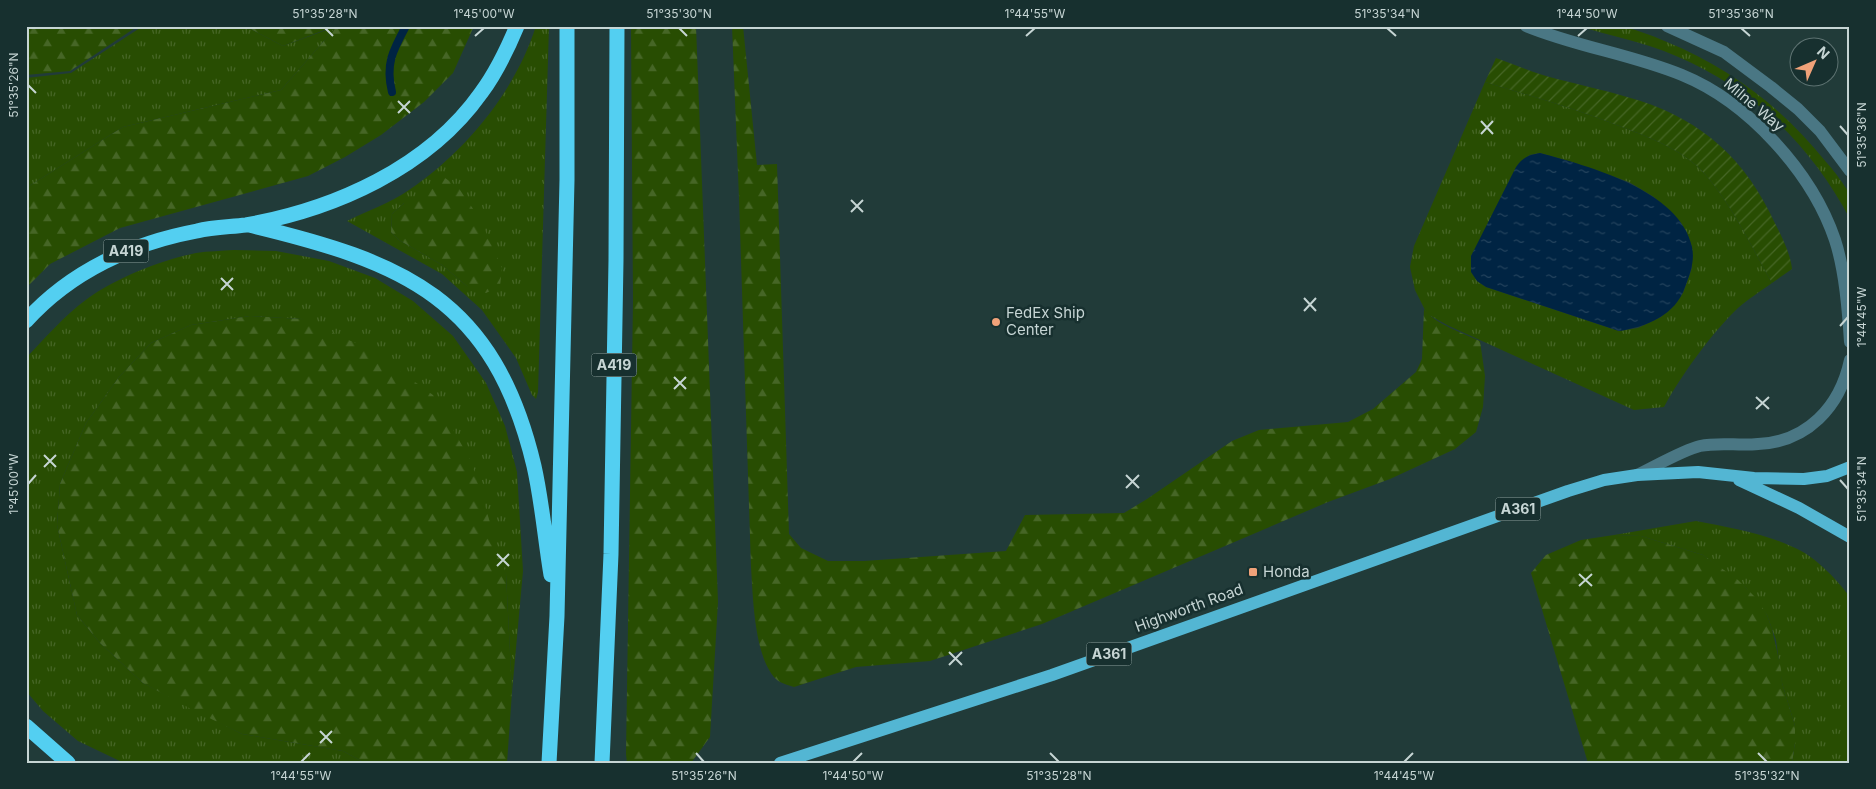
<svg xmlns="http://www.w3.org/2000/svg" width="1876" height="789" viewBox="0 0 1876 789" font-family="Inter,sans-serif">
  <defs>
    <pattern id="grass-tufts" width="24" height="20" patternUnits="userSpaceOnUse" patternTransform="scale(1.25)"><rect width="24" height="20" fill="#284d02"/><path d="M3 7l-1-3M5 7V3M7 7l1-3M15 17l-1-3M17 17v-4M19 17l1-3" fill="none" stroke="#466626"/></pattern>
    <pattern id="forest-firs" width="22" height="20" patternUnits="userSpaceOnUse" patternTransform="scale(1.25)"><rect width="22" height="20" fill="#284d02"/><path d="M5 1l3.5 6h-7zM16 11l3.5 6h-7z" fill="#466626"/></pattern>
    <pattern id="garden-furrows" width="10" height="10" patternUnits="userSpaceOnUse" patternTransform="scale(1.25)"><rect width="10" height="10" fill="#284d02"/><path d="M-1 1l2-2M0 10L10 0M9 11l2-2" fill="none" stroke="#466626"/></pattern>
    <pattern id="water-ripples" width="26" height="14" patternUnits="userSpaceOnUse" patternTransform="scale(1.25)"><rect width="26" height="14" fill="#002443"/><path d="M2 4q2-2 4 0t4 0M15 11q2-2 4 0t4 0" fill="none" stroke="#24435d"/></pattern>
  </defs>
  <rect width="100%" height="100%" fill="#213b39"/>
  <path fill="url(#grass-tufts)" fill-rule="evenodd" d="M 143,26 L 245,26 L 283,46 L 337,26 L 281,90 L 123,127 L 26,188 L 26,78 L 71,73 Z
    M 536,26 L 549,26 L 538,392 L 536,399 L 532,395 L 516,358 L 482,310 L 442,274 L 347,221 C 367,211 390,203 409,190 C 465,152 515,92 536,26 ZM 404,203 L 468,287 L 442,265 L 399,240 L 391,232 L 392,214 Z
    M 1578,26 C 1590,26 1603,25 1616,26 C 1633,28 1651,35 1667,42 C 1730,68 1783,108 1826,162 C 1832,168 1848,189 1850,196 C 1851,203 1850,212 1850,219 C 1811,146 1753,88 1676,56 C 1644,42 1611,36 1578,26 Z
    M 1485,82 C 1531,96 1577,109 1622,127 C 1651,138 1683,150 1704,173 C 1733,206 1751,246 1772,283 C 1761,291 1748,299 1738,308 C 1711,334 1682,374 1664,407 L 1634,410 L 1449,326 L 1427,314 L 1415,290 L 1410,267 L 1414,246 ZM 1540,153 L 1572,162 L 1629,182 L 1654,197 L 1686,231 L 1692,247 L 1692,268 L 1683,293 L 1661,317 L 1638,328 L 1619,331 L 1486,287 L 1477,281 L 1471,256 L 1529,155 Z
    M 234,250 L 276,251 L 329,261 L 375,278 L 413,301 L 453,336 L 486,383 L 505,426 L 517,472 L 523,571 L 512,692 L 506,574 L 302,319 L 250,316 L 191,325 L 151,343 L 119,377 L 86,423 L 60,484 L 57,525 L 77,615 L 100,643 L 143,683 L 242,734 L 343,751 L 365,763 L 124,763 L 78,741 L 43,711 L 26,691 L 26,358 C 45,338 64,316 87,299 C 116,278 161,260 196,253 C 208,251 222,251 234,250 Z
    M 1696,521 C 1732,528 1770,534 1803,552 C 1819,561 1839,582 1850,597 L 1850,763 L 1792,763 L 1795,743 L 1795,726 L 1782,683 L 1776,640 L 1767,615 L 1746,588 L 1703,555 L 1641,536 L 1614,535 Z"/>
  <path fill="url(#forest-firs)" d="M 26,26 L 138,26 L 70,71 L 26,75 Z
    M 245,26 L 335,26 L 283,46 Z
    M 337,26 L 474,26 L 453,73 L 424,102 L 381,135 L 345,157 L 308,176 L 120,228 L 50,264 L 26,288 L 26,188 L 123,127 L 281,90 Z
    M 631,26 L 696,26 L 718,602 L 710,737 L 691,763 L 627,763 L 626,754 L 633,301 Z
    M 732,26 L 743,26 L 757,165 L 777,164 L 789,534 L 801,548 L 828,561 L 864,561 L 1006,551 L 1025,515 L 1124,513 L 1147,499 L 1232,441 L 1259,430 L 1348,422 L 1373,409 L 1416,372 L 1422,359 L 1424,309 C 1433,323 1465,334 1480,341 L 1485,376 L 1483,407 L 1476,432 L 1455,449 L 1390,479 L 1328,502 L 1042,624 L 930,661 L 856,667 L 794,687 C 788,685 780,683 776,679 C 754,657 753,597 751,567 L 739,198 Z
    M 445,178 L 458,187 L 480,219 L 502,268 L 500,286 L 486,293 L 468,287 L 442,265 L 399,240 L 391,232 L 392,214 L 404,203 Z
    M 250,316 L 302,319 L 371,350 L 433,395 L 471,461 L 506,574 L 512,692 L 507,763 L 365,763 L 343,751 L 242,734 L 193,710 L 143,683 L 100,643 L 77,615 L 57,525 L 60,484 L 86,423 L 119,377 L 151,343 L 191,325 Z
    M 1614,535 L 1641,536 L 1703,555 L 1738,580 L 1757,599 L 1767,615 L 1772,629 L 1781,669 L 1782,683 L 1795,726 L 1795,743 L 1792,763 L 1617,763 L 1616,761 L 1588,763 L 1531,573 L 1546,555 L 1581,540 Z"/>
  <path fill="url(#garden-furrows)" d="M 1496,58 C 1516,65 1536,74 1557,79 C 1580,85 1604,90 1627,97 C 1693,115 1739,151 1770,213 C 1778,230 1790,250 1792,269 L 1772,283 C 1751,246 1733,206 1704,173 C 1683,150 1651,138 1622,127 C 1577,109 1531,96 1485,82 Z"/>
  <path fill="url(#water-ripples)" d="M 1540,153 C 1588,166 1680,190 1692,247 C 1695,261 1690,274 1685,287 C 1676,315 1646,327 1619,331 L 1486,287 L 1477,281 L 1471,272 L 1471,256 L 1516,167 C 1523,157 1529,155 1540,153 Z"/>
  <g fill="none" stroke-linecap="round" stroke-linejoin="round">
    <path stroke="#002443" stroke-width="8" d="M 392,92 C 385,64 393,50 406,26"/>
    <path stroke="#4a7784" stroke-width="12" d="M 1526,26 C 1577,47 1631,54 1682,75 C 1748,102 1812,172 1835,240 C 1845,271 1848,310 1850,342
      M 1667,26 L 1724,52 L 1771,87 L 1798,109 L 1820,131 L 1850,171
      M 1637,475 C 1654,467 1683,450 1700,446 C 1719,442 1739,446 1758,444 C 1807,442 1840,407 1850,360"/>
    <path stroke="#53b6d3" stroke-width="12" d="M 1739,480 L 1799,508 L 1850,537
      M 780,763 L 1052,675 L 1568,491 L 1604,480 L 1637,475 L 1698,472 L 1754,478 L 1804,479 L 1827,476 L 1850,467"/>
    <path stroke="#53cff1" stroke-width="15" d="M 249,225 C 404,262 494,298 534,466 C 542,501 545,539 551,575
      M 26,321 C 71,271 133,243 197,231 C 213,227 230,227 246,225 C 335,209 428,168 481,93 C 496,73 507,50 517,26
      M 26,726 L 68,763
      M 549,763 L 557,616 L 567,180 L 567,26
      M 602,763 L 611,554 L 616,260 L 617,26"/>
  </g>
  <path fill="none" stroke="#c6d5d4" stroke-width="2" d="M 325,28 L 333,36M 679,28 L 687,36M 1387,28 L 1396,36M 1741,28 L 1750,36M 475,36 L 484,28M 1026,36 L 1035,28M 1578,36 L 1587,28M 28,85 L 36,93M 398,101 L 410,113M 398,113 L 410,101M 1481,121 L 1493,134M 1840,126 L 1848,135M 1481,134 L 1493,121M 851,200 L 863,212M 851,212 L 863,200M 221,278 L 233,290M 221,290 L 233,278M 1304,298 L 1316,311M 1304,311 L 1316,298M 1840,326 L 1848,317M 674,377 L 686,389M 674,389 L 686,377M 1756,397 L 1769,409M 1756,409 L 1769,397M 44,455 L 56,467M 44,467 L 56,455M 1126,475 L 1139,488M 1840,480 L 1848,489M 28,484 L 36,475M 1126,488 L 1139,475M 497,554 L 509,566M 497,566 L 509,554M 1579,574 L 1592,586M 1579,586 L 1592,574M 949,652 L 962,665M 949,665 L 962,652M 320,731 L 332,743M 320,743 L 332,731M 696,753 L 704,762M 1050,753 L 1059,762M 1758,753 L 1767,762M 301,762 L 310,753M 853,762 L 862,753M 1404,762 L 1413,753"/>
  <g fill="#f0a279" stroke="#17302f" stroke-width="2">
    <circle cx="996" cy="322" r="5"/>
    <rect x="1248" y="567" width="10" height="10" rx="2.5"/>
  </g>
  <g text-anchor="middle" stroke-width="5" stroke-linejoin="round" paint-order="stroke">
    <g fill="#17302f" stroke="#92a4a2" stroke-width="1">
      <rect x="103.5" y="239.5" width="45" height="23" rx="4"/>
      <rect x="591.5" y="353.5" width="45" height="23" rx="4"/>
      <rect x="1495.5" y="497.5" width="45" height="23" rx="4"/>
      <rect x="1086.5" y="642.5" width="45" height="23" rx="4"/>
    </g>
    <g font-size="14" font-weight="bold" fill="#c6d5d4">
      <text x="126" y="256">A419</text>
      <text x="614" y="370">A419</text>
      <text x="1518" y="514">A361</text>
      <text x="1109" y="659">A361</text>
    </g>
    <g font-size="15" fill="#c6d5d4" stroke="#17302f">
      <text transform="translate(1754 105) rotate(40)" y="5">Milne Way</text>
      <text transform="translate(1189 608) rotate(-20)" y="5">Highworth Road</text>
    </g>
    <g font-size="15" fill="#c6d5d4" stroke="#17302f" text-anchor="start">
      <text x="1006" y="318">FedEx Ship<tspan x="1006" dy="17">Center</tspan></text>
      <text x="1263" y="577">Honda</text>
    </g>
  </g>
  <rect width="1876" height="789" fill="none" stroke="#17302f" stroke-width="55"/>
  <g transform="translate(1814 62) rotate(45)"><circle r="24" fill="#17302f" stroke="#5d7271"/>
  <path d="M0-4L9 19L0 12L-9 19Z" fill="#f0a279"/>
  <text y="-8" font-size="14" font-weight="bold" text-anchor="middle" fill="#c6d5d4">N</text>
  </g>
  <rect x="28" y="28" width="1820" height="734" fill="none" stroke="#c6d5d4" stroke-width="2"/>
  <g font-size="12" text-anchor="middle" fill="#c6d5d4">
    <text x="325" y="18">51°35'28"N</text>
    <text x="484" y="18">1°45'00"W</text>
    <text x="679" y="18">51°35'30"N</text>
    <text x="1035" y="18">1°44'55"W</text>
    <text x="1387" y="18">51°35'34"N</text>
    <text x="1587" y="18">1°44'50"W</text>
    <text x="1741" y="18">51°35'36"N</text>
    <text transform="translate(14 85) rotate(-90)" y="4">51°35'26"N</text>
    <text transform="translate(1862 135) rotate(-90)" y="4">51°35'36"N</text>
    <text transform="translate(1862 317) rotate(-90)" y="4">1°44'45"W</text>
    <text transform="translate(14 484) rotate(-90)" y="4">1°45'00"W</text>
    <text transform="translate(1862 489) rotate(-90)" y="4">51°35'34"N</text>
    <text x="301" y="780">1°44'55"W</text>
    <text x="704" y="780">51°35'26"N</text>
    <text x="853" y="780">1°44'50"W</text>
    <text x="1059" y="780">51°35'28"N</text>
    <text x="1404" y="780">1°44'45"W</text>
    <text x="1767" y="780">51°35'32"N</text>
  </g>
</svg>
